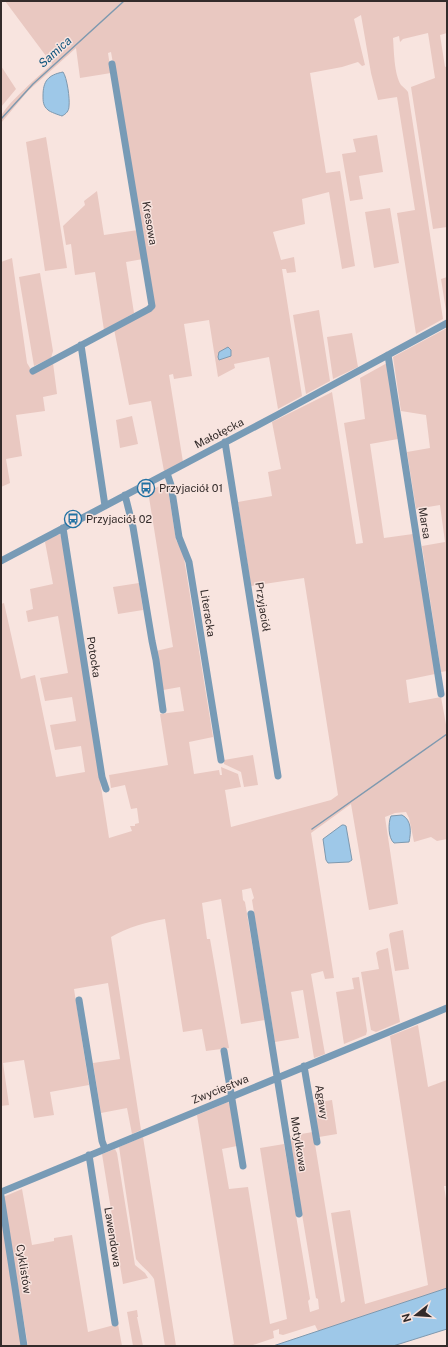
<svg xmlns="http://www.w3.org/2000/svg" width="448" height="1347" viewBox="0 0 448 1347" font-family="'Public Sans',sans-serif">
  <rect width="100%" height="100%" fill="#f8e4df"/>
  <path fill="#e9c8c1" d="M 5,1 L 447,1 L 447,33 L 440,35 L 445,67 L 447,66 L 447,227 L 433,229 L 411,87 L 435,78 L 428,33 L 403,39 L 400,42 L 399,36 L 393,38 C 394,50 394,74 401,85 C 403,87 406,89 408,92 L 443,319 L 416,334 L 397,213 L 415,210 L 397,97 L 378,100 L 371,73 L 361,15 L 354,19 L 365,65 L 362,66 L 358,62 L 342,67 L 310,73 L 326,173 L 340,171 L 355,266 L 342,269 L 329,192 L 302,199 L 305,224 L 273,232 L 281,260 L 294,257 L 296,272 L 287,273 L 286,269 L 282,269 L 302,396 L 278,409 L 269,357 L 234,364 L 235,368 L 218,377 L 209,320 L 184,324 L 192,376 L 174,379 L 173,374 L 169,375 L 183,462 L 164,471 L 151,401 L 129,405 L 114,329 L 155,307 L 111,52 L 108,53 L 111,73 L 80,78 L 76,48 L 28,91 L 1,123 C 1,121 1,119 1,117 C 3,107 42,73 52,64 Z
    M 1,66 L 16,89 L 1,107 Z
    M 377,135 L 383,172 L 359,176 L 363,199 L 350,201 L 342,154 L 356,152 L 353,139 Z
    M 46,137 L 67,268 L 45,271 L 26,142 Z
    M 97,191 L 104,235 L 138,230 L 143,259 L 126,262 L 134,313 L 104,330 L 95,272 L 75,275 L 71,244 L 66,245 L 63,226 L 85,205 L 84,201 Z
    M 390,208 L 399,263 L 374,268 L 365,212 Z
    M 12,258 L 27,363 L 33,373 L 53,363 L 57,394 L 43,397 L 45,411 L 16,415 L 22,456 L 6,459 L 10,483 L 1,487 L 1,262 Z
    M 40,273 L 53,351 L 51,358 L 34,366 L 19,277 Z
    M 447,277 L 447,317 L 441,279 Z
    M 319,310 L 330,381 L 306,394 L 293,315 Z
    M 447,328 L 447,671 L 441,672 L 422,546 L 445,542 L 440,505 L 416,509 L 407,452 L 430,448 L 426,415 L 401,411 L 393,357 Z
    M 352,333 L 358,367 L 333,379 L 327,337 Z
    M 387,363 L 398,439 L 370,444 L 384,538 L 413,534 L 435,674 L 406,680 L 409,703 L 441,697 L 447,730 L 447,839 L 437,841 L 431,837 L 414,842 L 409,818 L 406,812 L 395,813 L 385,817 L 398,904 L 369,910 L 351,804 L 311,833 L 334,978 L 325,979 L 323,971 L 311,974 L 325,1054 L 314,1058 L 303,990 L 291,992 L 299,1038 L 275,1042 L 252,900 L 254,898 L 251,888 L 242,890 L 243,900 L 245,902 L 265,1020 L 241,1024 L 221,899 L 202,903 L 207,939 L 210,939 L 229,1048 L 206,1051 L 202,1029 L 183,1032 L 165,919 C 146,922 128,927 111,937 L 141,1130 L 132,1134 L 127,1108 L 101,1113 L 93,1063 L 120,1059 L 108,983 L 74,989 L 89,1085 L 50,1092 L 54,1115 L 34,1118 L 24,1060 L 3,1063 L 9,1105 L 1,1106 L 1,604 L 4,603 L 21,679 L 35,675 L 56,777 L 85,772 L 81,746 L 55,750 L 50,725 L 76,721 L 72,697 L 45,701 L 40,678 L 68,673 L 58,616 L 28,622 L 26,611 L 33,609 L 30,589 L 53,584 L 45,542 L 53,536 L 60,534 L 63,542 L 109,838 L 132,831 L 130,826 L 135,826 L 135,824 L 139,823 L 137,808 L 131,809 L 125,785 L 111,788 L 109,775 L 168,765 L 160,714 L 184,711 L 180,687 L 163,690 L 156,651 L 173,647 L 148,491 L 167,483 L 176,540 L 183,552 L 213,737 L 189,742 L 194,774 L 219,770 L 220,775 L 222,775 L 221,767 L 238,774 L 241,787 L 225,790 L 231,827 L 331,800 L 338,795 L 304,578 L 251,586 L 238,502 L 272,496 L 268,472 L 281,469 L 272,422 L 332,392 L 356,544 L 363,543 L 344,423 L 365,419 L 360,378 Z
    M 132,416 L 138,444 L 120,448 L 116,420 Z
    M 139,583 L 143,610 L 118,614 L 113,587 Z
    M 253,755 L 258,785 L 244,787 L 241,772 L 224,764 L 224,760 Z
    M 403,930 L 409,969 L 395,971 L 389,935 L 390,933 Z
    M 388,948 L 400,1022 L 376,1032 L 371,1030 L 361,972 L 379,969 L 376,953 L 378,951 Z
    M 359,977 L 367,1031 L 366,1035 L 344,1044 L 336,992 L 354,989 L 352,978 Z
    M 418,1025 L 428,1087 L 447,1080 L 447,1186 L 444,1186 L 447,1205 L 447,1288 L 318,1331 L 315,1325 L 283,1335 L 279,1334 L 279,1329 L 273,1331 L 274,1338 L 250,1346 L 228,1346 L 234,1344 L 197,1115 L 228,1102 L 231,1103 L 237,1146 L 222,1149 L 229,1189 L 248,1187 L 270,1324 L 287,1319 L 260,1148 L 284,1144 L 310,1299 L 308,1301 L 310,1312 L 319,1309 L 318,1299 L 316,1298 L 289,1136 L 313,1132 L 341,1303 L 345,1301 L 331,1213 L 350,1210 L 365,1304 L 428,1285 L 390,1036 Z
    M 332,1100 L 337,1134 L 319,1137 L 313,1103 Z
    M 143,1137 L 176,1346 L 165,1346 L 154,1279 C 149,1271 142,1267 136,1259 L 119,1147 Z
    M 115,1149 L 117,1153 L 135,1265 L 145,1273 L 148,1278 L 123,1284 L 102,1154 Z
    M 22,1189 L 32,1245 L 54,1241 L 54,1238 L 72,1235 L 88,1332 L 118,1324 L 122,1346 L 28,1346 L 3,1197 Z
    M 1,1212 L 23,1346 L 2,1346 L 1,1337 Z
    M 137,1310 L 138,1317 L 137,1317 L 143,1346 L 133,1346 L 127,1312 Z"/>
  <path fill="#9ec8e8" stroke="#7e99af" d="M 63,72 C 67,77 70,99 69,106 C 69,111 66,114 62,116 C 59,115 50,112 48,110 C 43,106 43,101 43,96 C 43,81 48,75 63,72 Z
    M 228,347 L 231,350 L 231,356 L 219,360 L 218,357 L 219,352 Z
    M 402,815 C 412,820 411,833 409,842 L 394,843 C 388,838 388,823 391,816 Z
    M 342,825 L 344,825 L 346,826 L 352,860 L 349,862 L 328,863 L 326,860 L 323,839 Z
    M 447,1288 L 447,1329 L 393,1346 L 273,1346 Z"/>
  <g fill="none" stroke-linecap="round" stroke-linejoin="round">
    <path stroke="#7e99af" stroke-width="1.5" d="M 1,119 L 33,84 L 124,1
      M 312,829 L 447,734"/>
    <path stroke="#789bb6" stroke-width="7" d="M 81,345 L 105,506
      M 388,355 L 441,694
      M 33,371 L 149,309 L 152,306 L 112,64
      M 225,442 L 278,776
      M 167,473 L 171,485 L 179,537 L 189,562 L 221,760
      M 125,495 L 133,527 L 152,641 L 156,660 L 163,710
      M 63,528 L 102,777 L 106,789
      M 1,561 L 277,415 L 447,323
      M 251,914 L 299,1214
      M 79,1000 L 102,1141 L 105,1149
      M 224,1051 L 243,1166
      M 304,1066 L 317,1142
      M 89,1155 L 115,1323
      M 1,1192 L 447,1008
      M 1,1196 L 24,1346"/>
  </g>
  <defs>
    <g id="bus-ring" transform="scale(0.9)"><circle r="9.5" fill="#f8e4df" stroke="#2271a3" stroke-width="1.5"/><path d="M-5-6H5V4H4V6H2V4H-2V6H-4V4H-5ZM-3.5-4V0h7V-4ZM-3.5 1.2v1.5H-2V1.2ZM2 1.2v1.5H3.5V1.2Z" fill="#2271a3"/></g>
  </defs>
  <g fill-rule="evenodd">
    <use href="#bus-ring" x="146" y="488"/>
    <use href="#bus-ring" x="73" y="519"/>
  </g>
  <g text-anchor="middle" stroke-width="3" stroke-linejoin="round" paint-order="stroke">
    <g font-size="11" fill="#332b2a" stroke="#f8e4df">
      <text transform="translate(150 223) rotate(80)" y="4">Kresowa</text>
      <text transform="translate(219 433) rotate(-27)" y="4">Małołęcka</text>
      <text transform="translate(425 523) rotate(81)" y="4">Marsa</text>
      <text transform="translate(263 607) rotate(81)" y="4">Przyjaciół</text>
      <text transform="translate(208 613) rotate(81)" y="4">Literacka</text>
      <text transform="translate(94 657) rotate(81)" y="4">Potocka</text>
      <text transform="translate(220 1089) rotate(-22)" y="4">Zwycięstwa</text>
      <text transform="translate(322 1102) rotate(81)" y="4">Agawy</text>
      <text transform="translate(299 1144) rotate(81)" y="4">Motylkowa</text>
      <text transform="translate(113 1237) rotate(81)" y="4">Lawendowa</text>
      <text transform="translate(24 1269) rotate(81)" y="4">Cyklistów</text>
    </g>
    <g font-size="11" fill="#332b2a" stroke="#f8e4df" text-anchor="start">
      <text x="159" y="492">Przyjaciół 01</text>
      <text x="86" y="523">Przyjaciół 02</text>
    </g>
    <g font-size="12" font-style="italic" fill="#0e547d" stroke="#f8e4df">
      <text transform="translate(55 52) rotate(-42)" y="4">Samica</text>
    </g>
  </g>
  <rect width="448" height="1347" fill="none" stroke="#332b2a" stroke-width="4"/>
  <g transform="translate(416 1315) rotate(253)" stroke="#f8e4df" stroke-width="3" paint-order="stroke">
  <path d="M0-3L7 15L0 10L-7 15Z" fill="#332b2a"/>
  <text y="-6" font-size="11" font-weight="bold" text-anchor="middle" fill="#332b2a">N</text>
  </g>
</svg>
